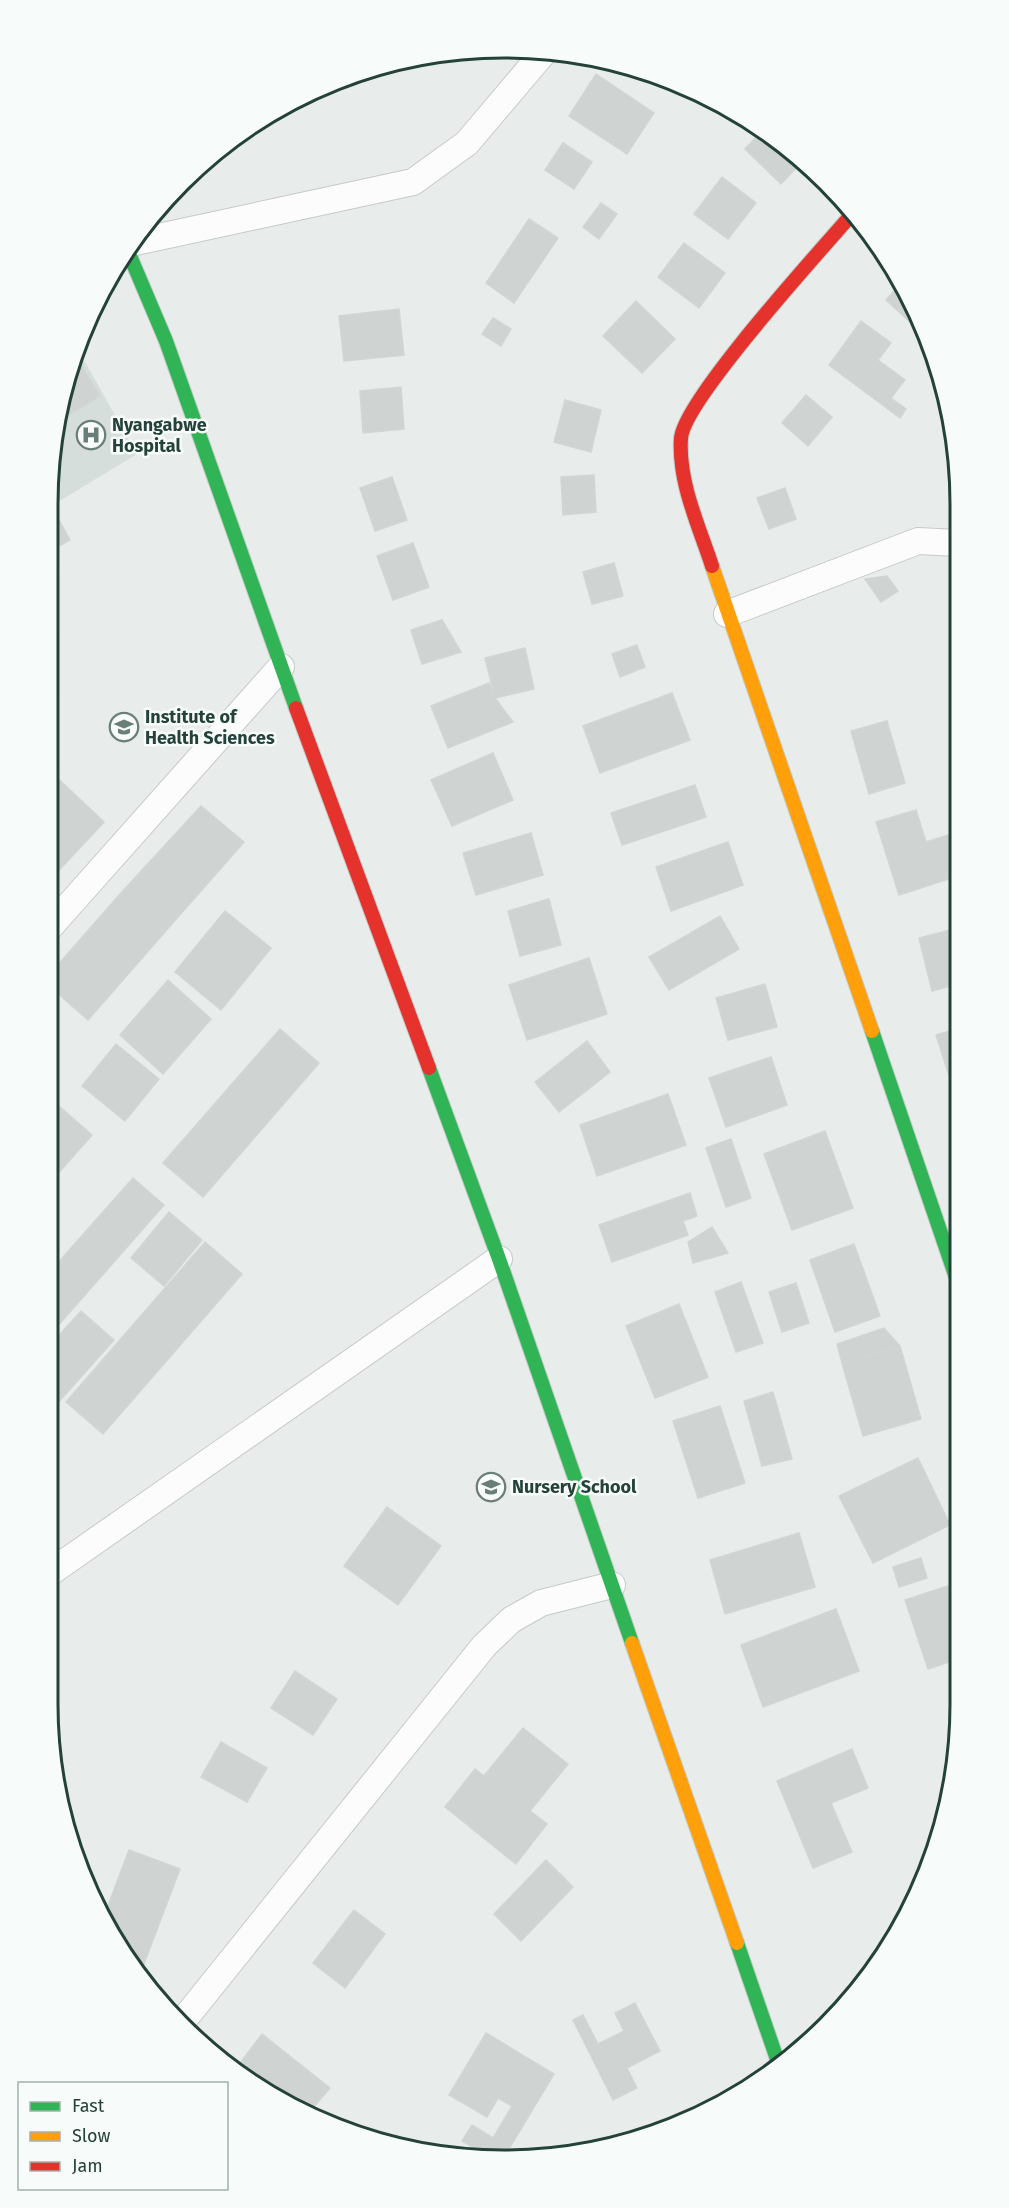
<svg xmlns="http://www.w3.org/2000/svg" width="1009" height="2208" viewBox="0 0 1009 2208" font-family="'Fira Sans',sans-serif">
  <rect width="100%" height="100%" fill="#e8edeb"/>
  <path fill="#d6dedb" d="M 77,348 L 137,454 L 48,508 L 57,416 Z"/>
  <path fill="#cfd4d2" stroke="#d1d6d4" stroke-width="1.5" d="M 596,74 L 654,113 L 627,154 L 569,116 Z
    M 762,131 L 782,142 L 802,162 L 781,184 L 745,149 Z
    M 563,143 L 592,162 L 574,189 L 545,170 Z
    M 722,177 L 756,203 L 728,239 L 694,214 Z
    M 601,203 L 617,214 L 599,239 L 583,227 Z
    M 529,219 L 558,238 L 514,303 L 486,283 Z
    M 684,243 L 725,273 L 699,308 L 658,277 Z
    M 900,284 L 919,317 L 913,325 L 886,300 Z
    M 636,301 L 675,339 L 642,373 L 603,336 Z
    M 399,309 L 404,355 L 344,361 L 339,316 Z
    M 493,318 L 511,329 L 501,346 L 482,334 Z
    M 861,321 L 891,343 L 878,360 L 905,380 L 891,398 L 906,409 L 900,418 L 829,365 Z
    M 75,355 L 100,396 L 56,423 L 57,416 Z
    M 401,387 L 404,429 L 363,433 L 360,391 Z
    M 806,395 L 832,417 L 808,446 L 782,423 Z
    M 565,400 L 601,410 L 591,452 L 554,442 Z
    M 594,475 L 596,512 L 563,515 L 561,477 Z
    M 392,477 L 407,520 L 375,531 L 360,488 Z
    M 785,488 L 796,519 L 769,529 L 757,498 Z
    M 54,511 L 70,540 L 48,552 L 48,514 Z
    M 413,543 L 429,587 L 393,600 L 377,556 Z
    M 614,563 L 623,596 L 592,604 L 583,572 Z
    M 887,576 L 898,591 L 881,602 L 865,579 Z
    M 442,620 L 461,652 L 422,664 L 411,630 Z
    M 637,645 L 645,667 L 620,677 L 612,654 Z
    M 525,648 L 534,689 L 495,698 L 485,658 Z
    M 489,683 L 495,698 L 513,722 L 448,748 L 431,706 Z
    M 672,693 L 690,740 L 600,773 L 583,726 Z
    M 887,721 L 905,783 L 869,794 L 851,731 Z
    M 493,753 L 513,800 L 452,826 L 431,780 Z
    M 48,769 L 104,822 L 48,882 Z
    M 695,785 L 706,817 L 622,845 L 611,813 Z
    M 201,806 L 244,842 L 164,933 L 120,894 Z
    M 916,810 L 926,842 L 958,832 L 958,876 L 899,895 L 876,822 Z
    M 531,833 L 543,875 L 476,895 L 463,853 Z
    M 728,842 L 743,885 L 671,911 L 656,867 Z
    M 120,894 L 164,933 L 88,1020 L 48,985 L 48,976 Z
    M 549,899 L 561,945 L 520,956 L 508,911 Z
    M 225,911 L 271,948 L 221,1010 L 175,972 Z
    M 720,916 L 739,949 L 669,990 L 649,957 Z
    M 958,928 L 959,984 L 932,991 L 919,938 Z
    M 589,958 L 607,1014 L 527,1040 L 509,985 Z
    M 168,980 L 211,1019 L 163,1074 L 120,1035 Z
    M 765,984 L 777,1027 L 728,1040 L 716,998 Z
    M 959,1028 L 959,1101 L 957,1101 L 936,1035 Z
    M 280,1029 L 319,1063 L 203,1197 L 163,1163 Z
    M 587,1041 L 610,1072 L 559,1112 L 535,1082 Z
    M 116,1044 L 159,1079 L 125,1121 L 82,1086 Z
    M 771,1057 L 787,1105 L 726,1127 L 709,1078 Z
    M 668,1094 L 686,1145 L 597,1176 L 580,1125 Z
    M 59,1106 L 92,1135 L 48,1185 L 48,1118 Z
    M 825,1131 L 853,1208 L 792,1230 L 764,1154 Z
    M 731,1139 L 751,1198 L 726,1207 L 706,1148 Z
    M 133,1178 L 164,1205 L 48,1337 L 48,1274 Z
    M 690,1193 L 697,1216 L 683,1221 L 688,1235 L 612,1262 L 599,1225 Z
    M 169,1212 L 202,1240 L 164,1286 L 131,1258 Z
    M 712,1227 L 728,1253 L 693,1263 L 688,1242 Z
    M 205,1242 L 242,1274 L 103,1434 L 66,1402 Z
    M 854,1244 L 880,1316 L 835,1332 L 810,1260 Z
    M 741,1282 L 763,1343 L 736,1352 L 715,1292 Z
    M 796,1283 L 809,1323 L 782,1332 L 769,1292 Z
    M 679,1304 L 708,1377 L 655,1398 L 626,1326 Z
    M 81,1311 L 114,1340 L 56,1405 L 48,1398 L 48,1347 Z
    M 884,1328 L 900,1346 L 842,1363 L 837,1344 Z
    M 900,1346 L 921,1419 L 863,1436 L 842,1363 Z
    M 773,1392 L 792,1459 L 762,1466 L 744,1401 Z
    M 720,1406 L 745,1483 L 698,1498 L 673,1421 Z
    M 918,1458 L 950,1525 L 873,1563 L 839,1496 Z
    M 387,1507 L 441,1546 L 398,1605 L 344,1566 Z
    M 799,1533 L 815,1587 L 725,1614 L 710,1560 Z
    M 921,1558 L 927,1578 L 899,1587 L 893,1567 Z
    M 957,1583 L 961,1595 L 961,1658 L 928,1669 L 905,1600 Z
    M 836,1609 L 859,1671 L 763,1707 L 741,1645 Z
    M 295,1671 L 337,1699 L 313,1735 L 271,1708 Z
    M 523,1728 L 568,1764 L 530,1811 L 547,1824 L 516,1864 L 445,1807 L 475,1769 L 484,1776 Z
    M 221,1742 L 267,1768 L 247,1802 L 201,1777 Z
    M 852,1749 L 868,1788 L 831,1803 L 852,1852 L 813,1868 L 777,1781 Z
    M 129,1850 L 180,1869 L 142,1969 L 134,1966 L 103,1919 Z
    M 546,1860 L 573,1887 L 521,1941 L 494,1914 Z
    M 354,1910 L 385,1934 L 345,1988 L 313,1963 Z
    M 635,2003 L 660,2051 L 627,2068 L 637,2088 L 613,2100 L 573,2020 L 583,2015 L 598,2044 L 624,2031 L 615,2013 Z
    M 486,2033 L 554,2074 L 506,2154 L 483,2153 L 462,2141 L 472,2125 L 493,2138 L 512,2106 L 498,2098 L 487,2117 L 449,2095 Z
    M 262,2034 L 330,2088 L 310,2111 L 277,2099 L 237,2067 Z
    M 396,2135 L 432,2152 L 416,2151 L 393,2143 Z"/>
  <g fill="none" stroke-linecap="round" stroke-linejoin="round">
    <g stroke="#c5cac8" stroke-width="28">
      <path id="street" d="M 131,243 L 413,182 L 467,143 L 544,52
        M 727,614 L 918,541 L 957,543
        M 48,929 L 281,667
        M 48,1574 L 499,1259
        M 182,2022 L 484,1646 L 511,1620 L 541,1603 L 612,1585"/>
    </g>
    <g stroke="#c3cbc8" stroke-width="16">
      <path id="fast" d="M 127,249 L 166,341 L 296,708
        M 872,1031 L 960,1289
        M 429,1068 L 499,1259 L 632,1643
        M 737,1943 L 778,2062"/>
    </g>
    <g stroke="#c3cbc8" stroke-width="16">
      <path id="slow" d="M 712,566 L 872,1031
        M 632,1643 L 737,1943"/>
    </g>
    <g stroke="#c3cbc8" stroke-width="16">
      <path id="jam" d="M 712,566 C 699,526 678,482 681,438 C 684,400 821,250 853,213
        M 296,708 L 429,1068"/>
    </g>
    <use href="#street" stroke="#fcfcfc" stroke-width="26"/>
    <use href="#fast" stroke="#30b455" stroke-width="14"/>
    <use href="#slow" stroke="#ff9f0a" stroke-width="14"/>
    <use href="#jam" stroke="#e5322d" stroke-width="14"/>
  </g>
  <defs>
    <g id="hospital-ring" transform="scale(1.5)"><circle r="9.5" fill="#f7fbf9" stroke="#697e78" stroke-width="1.5"/><path d="M-5-5h3v3.5h4V-5h3V5h-3V1.5h-4V5h-3Z" fill="#697e78"/></g>
    <g id="school-ring" transform="scale(1.5)"><circle r="9.5" fill="#f7fbf9" stroke="#697e78" stroke-width="1.5"/><path d="M0-5L7-2L0 1L-7-2ZM-4 1L0 2.5L4 1V4Q0 6-4 4Z" fill="#697e78"/></g>
  </defs>
  <g fill-rule="evenodd">
    <use href="#hospital-ring" x="91" y="435"/>
    <use href="#school-ring" x="124" y="727"/>
    <use href="#school-ring" x="491" y="1487"/>
  </g>
  <g text-anchor="middle" stroke-width="5" stroke-linejoin="round" paint-order="stroke">
    <g font-size="18" font-weight="bold" fill="#24423a" stroke="#f7fbf9" text-anchor="start">
      <text x="112" y="431">Nyangabwe<tspan x="112" dy="21">Hospital</tspan></text>
      <text x="145" y="723">Institute of<tspan x="145" dy="21">Health Sciences</tspan></text>
      <text x="512" y="1493">Nursery School</text>
    </g>
  </g>
  <path d="M0 0H1009V2208H0ZM504 58H504A446 446 0 0 1 950 504V1704A446 446 0 0 1 504 2150H504A446 446 0 0 1 58 1704V504A446 446 0 0 1 504 58Z" fill="#f7fbf9" fill-rule="evenodd"/>
  <path fill="none" stroke="#24423a" stroke-width="3" d="M504 58H504A446 446 0 0 1 950 504V1704A446 446 0 0 1 504 2150H504A446 446 0 0 1 58 1704V504A446 446 0 0 1 504 58Z"/>
  <rect x="18" y="2082" width="210" height="108" fill="#f7fbf9" stroke="#a3b1ad" stroke-width="1.5"/>
  <rect x="30" y="2102" width="30" height="9" fill="#30b455" stroke="#a3b1ad" stroke-width="1.5"/>
  <text x="72" y="2112" font-size="18" fill="#24423a">Fast</text>
  <rect x="30" y="2132" width="30" height="9" fill="#ff9f0a" stroke="#a3b1ad" stroke-width="1.5"/>
  <text x="72" y="2142" font-size="18" fill="#24423a">Slow</text>
  <rect x="30" y="2162" width="30" height="9" fill="#e5322d" stroke="#a3b1ad" stroke-width="1.5"/>
  <text x="72" y="2172" font-size="18" fill="#24423a">Jam</text>
</svg>
